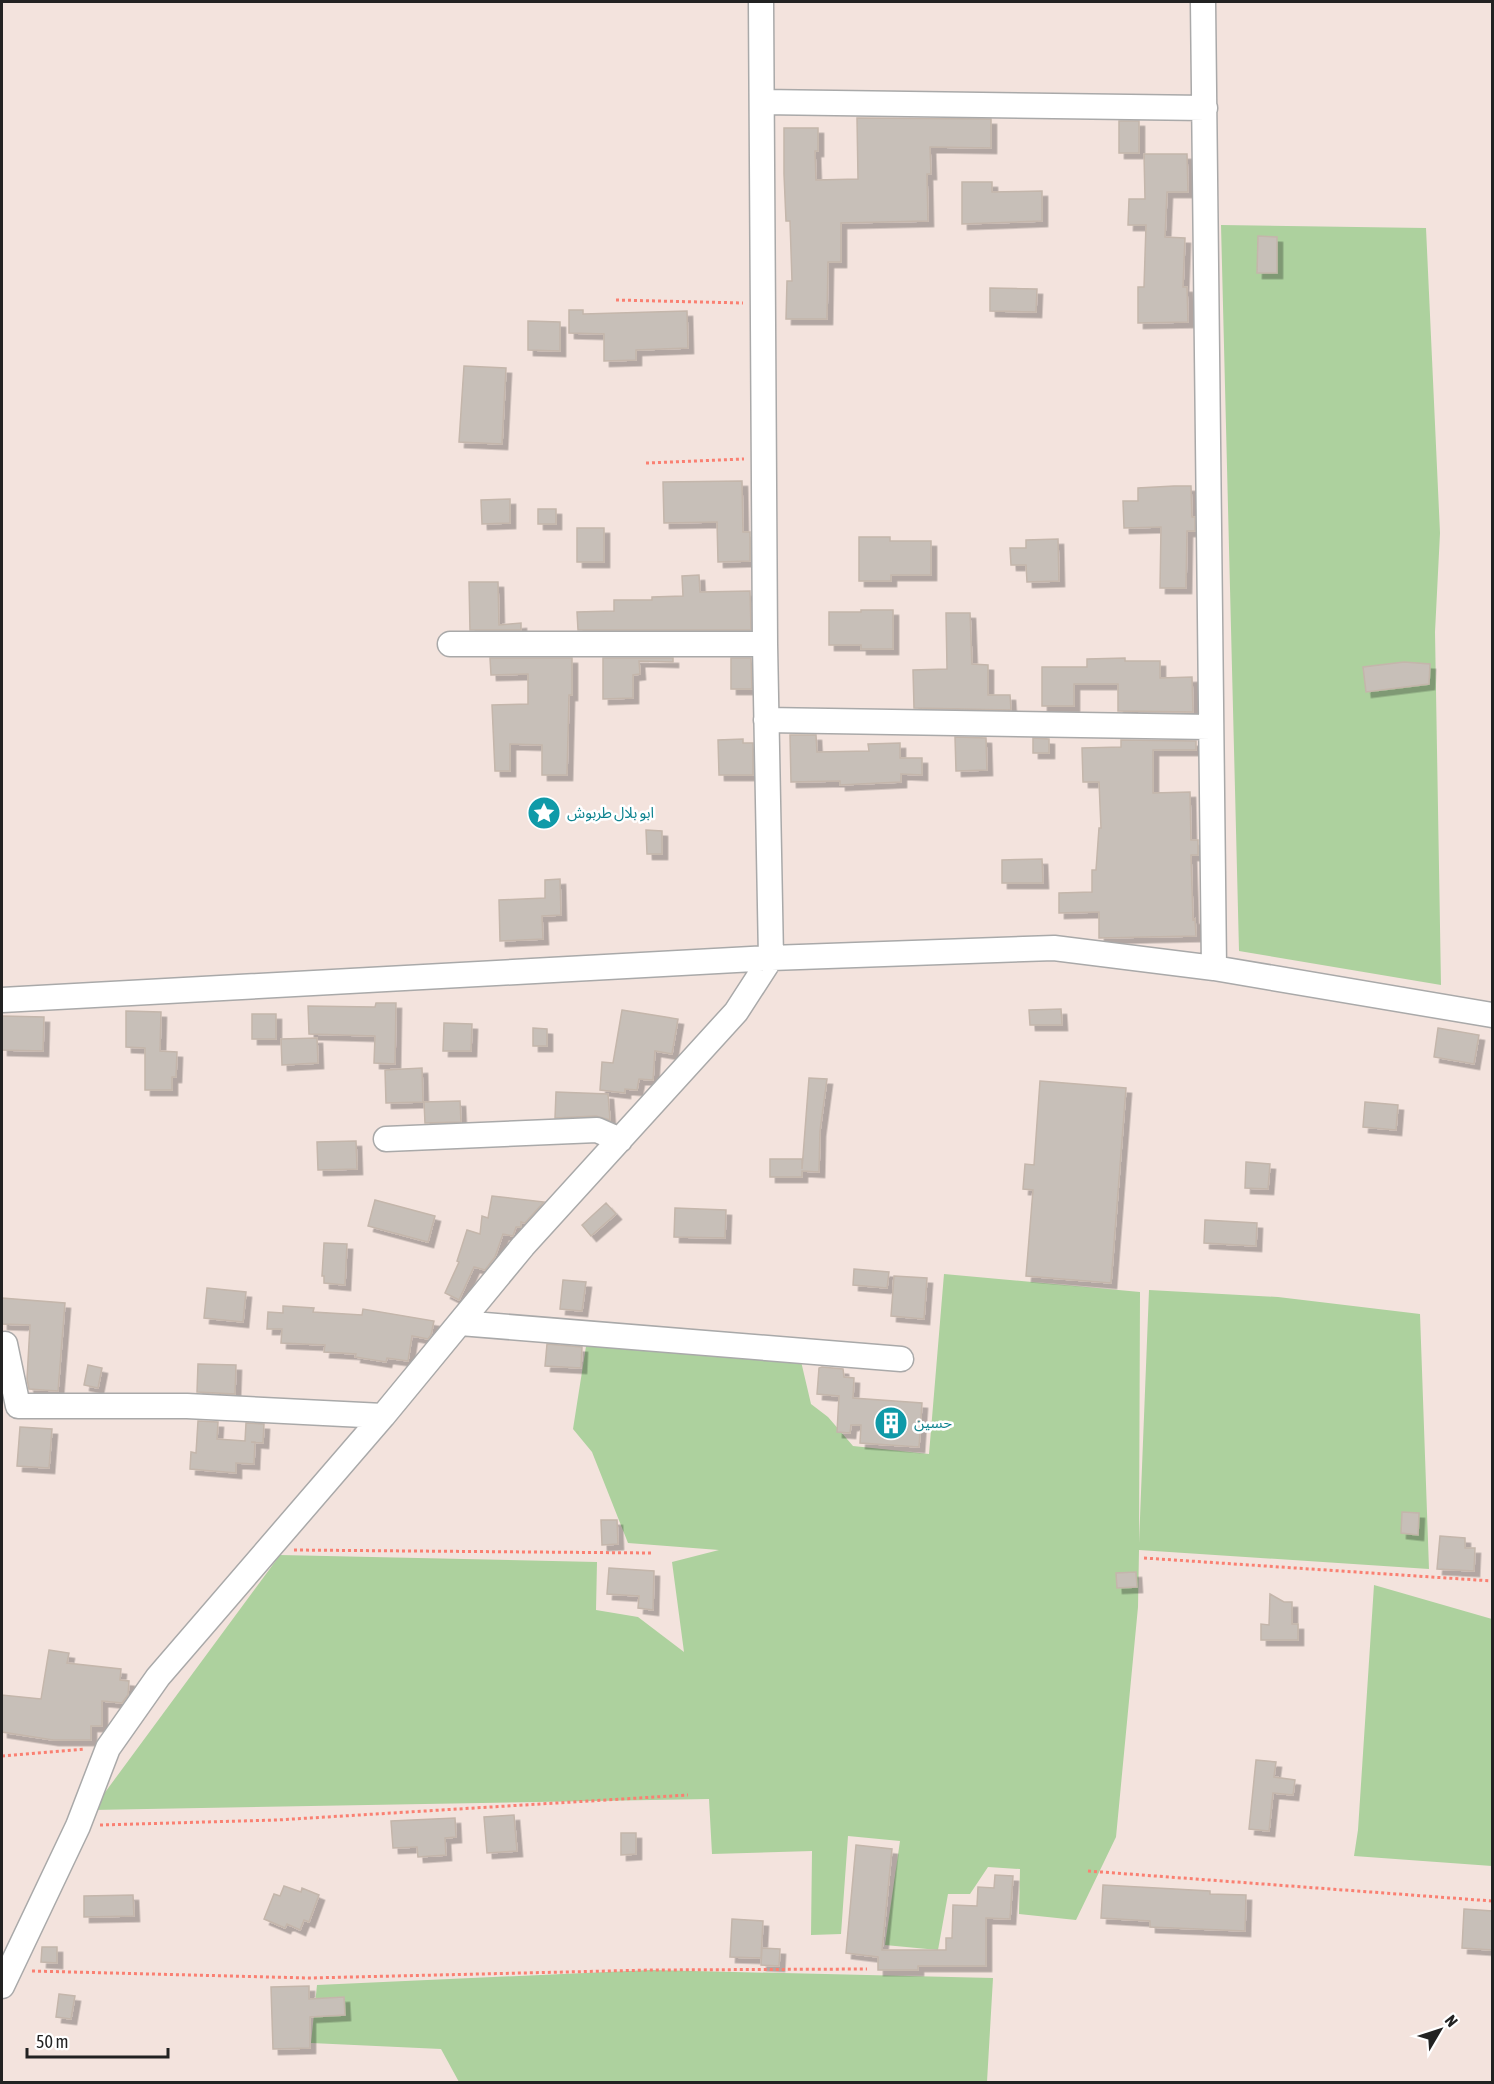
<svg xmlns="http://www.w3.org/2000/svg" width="1494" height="2084" viewBox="0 0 1494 2084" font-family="'Asap Condensed','Noto Sans Arabic',sans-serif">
  <defs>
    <filter id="shadow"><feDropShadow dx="5.5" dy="5.5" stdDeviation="0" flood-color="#0004"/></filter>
  </defs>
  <rect width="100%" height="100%" fill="#f2efe9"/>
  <path fill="#f3e3dd" d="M 2,2 L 1492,2 L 1492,2082 L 2,2082 Z"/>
  <path fill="#add19e" d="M 1221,225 L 1426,228 L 1440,533 L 1435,632 L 1441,985 L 1239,951 Z
    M 944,1274 L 1140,1292 L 1139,1543 L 1149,1290 L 1278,1297 L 1420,1314 L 1429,1569 L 1139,1550 L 1138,1607 L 1116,1837 L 1076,1920 L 1019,1914 L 1020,1869 L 988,1867 L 970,1894 L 948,1894 L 938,1950 L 885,1945 L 900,1841 L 848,1836 L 841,1934 L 811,1935 L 812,1851 L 712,1854 L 709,1799 L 92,1810 L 280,1555 L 597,1562 L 596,1610 L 638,1617 L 684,1652 L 672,1562 L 719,1550 L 628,1543 L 592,1452 L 573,1429 L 587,1340 L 800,1357 L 811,1404 L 828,1417 L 853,1446 L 929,1454 Z
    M 1374,1585 L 1492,1619 L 1492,1866 L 1354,1856 L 1358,1830 Z
    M 651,1970 L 993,1978 L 987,2082 L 459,2082 L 441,2049 L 311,2043 L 317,1985 Z"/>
  <path fill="#c7bfb8" stroke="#c4b6ab" stroke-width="1.5" filter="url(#shadow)" d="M 857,118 L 991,119 L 991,148 L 930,147 L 931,174 L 927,174 L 928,221 L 841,223 L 841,262 L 828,262 L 827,319 L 786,319 L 787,281 L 792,281 L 790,221 L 786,221 L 784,174 L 784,128 L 818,128 L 818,151 L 815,151 L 816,180 L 858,179 Z
    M 1119,121 L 1139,121 L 1139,153 L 1119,153 Z
    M 1144,154 L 1187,154 L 1188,192 L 1167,192 L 1165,237 L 1185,238 L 1183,287 L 1187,287 L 1188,322 L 1138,323 L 1138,287 L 1144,287 L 1146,225 L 1128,225 L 1129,199 L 1145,199 Z
    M 962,182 L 992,182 L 992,192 L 1042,191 L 1042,221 L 962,224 Z
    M 1258,236 L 1277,237 L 1277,273 L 1257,273 Z
    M 990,288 L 1037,289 L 1036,312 L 990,311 Z
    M 569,310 L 583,310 L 583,314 L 687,311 L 688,348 L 636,350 L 636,360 L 604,361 L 604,334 L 569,333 Z
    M 528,321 L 560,322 L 560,351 L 528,350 Z
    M 464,366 L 506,368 L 502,444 L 459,442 Z
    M 742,481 L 743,532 L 750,532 L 750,561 L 718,562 L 717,522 L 664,523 L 663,482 Z
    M 1174,486 L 1191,486 L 1192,517 L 1195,517 L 1195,531 L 1187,531 L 1186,588 L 1160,588 L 1161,527 L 1124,528 L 1123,501 L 1138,501 L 1138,488 Z
    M 510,499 L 510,523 L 482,524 L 481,500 Z
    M 538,509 L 556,509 L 556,524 L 538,524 Z
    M 577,528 L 604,528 L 604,562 L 577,562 Z
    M 859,537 L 890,537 L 890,541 L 931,541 L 931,575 L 891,575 L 891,581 L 859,581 Z
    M 1058,539 L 1059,581 L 1027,582 L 1026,565 L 1011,565 L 1010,548 L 1026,548 L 1026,540 Z
    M 699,575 L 700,592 L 750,591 L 751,630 L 578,630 L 577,612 L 614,611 L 614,600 L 652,600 L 652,597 L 683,596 L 682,576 Z
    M 469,582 L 498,582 L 499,625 L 521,623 L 521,630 L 470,630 Z
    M 861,610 L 893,610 L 893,649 L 861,649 L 861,645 L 829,645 L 829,612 L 861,612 Z
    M 946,613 L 970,613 L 972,664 L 988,665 L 988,695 L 1010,695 L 1011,710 L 914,708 L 913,670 L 947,669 Z
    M 490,658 L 572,658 L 572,695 L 569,695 L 567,775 L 542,775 L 542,745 L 510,744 L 510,771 L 495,771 L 492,705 L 528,704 L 528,674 L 491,675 Z
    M 603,658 L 673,658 L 673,662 L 639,661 L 640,674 L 633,675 L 633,698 L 603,699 Z
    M 731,658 L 751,658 L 752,689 L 731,689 Z
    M 1125,658 L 1125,661 L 1160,661 L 1160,678 L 1192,677 L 1193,712 L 1118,711 L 1118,684 L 1074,684 L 1074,706 L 1042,706 L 1042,667 L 1087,667 L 1087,659 Z
    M 1404,662 L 1430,664 L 1429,684 L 1366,692 L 1363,667 Z
    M 790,735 L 816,735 L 817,752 L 869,751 L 868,744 L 900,743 L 900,758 L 922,758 L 922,775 L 901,774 L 901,782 L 840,785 L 840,781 L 791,782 Z
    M 955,737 L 986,738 L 987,770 L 956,771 Z
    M 1033,738 L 1049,739 L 1049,753 L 1033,753 Z
    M 743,739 L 743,743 L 753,743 L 753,775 L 719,775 L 718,740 Z
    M 1121,740 L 1196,741 L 1196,750 L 1153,750 L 1153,793 L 1190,792 L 1191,840 L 1198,840 L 1198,855 L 1191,855 L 1193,920 L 1195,919 L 1196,936 L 1099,938 L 1099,912 L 1059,913 L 1059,893 L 1092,892 L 1092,870 L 1096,870 L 1099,828 L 1101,828 L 1099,782 L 1083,782 L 1082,748 L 1121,747 Z
    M 646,830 L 662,831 L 662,854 L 647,854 Z
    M 1042,859 L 1043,883 L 1002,883 L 1002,860 Z
    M 560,879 L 561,915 L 542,916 L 543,939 L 500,941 L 499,900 L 545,898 L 545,880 Z
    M 376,1003 L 396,1003 L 395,1064 L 374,1063 L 375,1036 L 309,1034 L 308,1006 L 375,1007 Z
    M 1061,1009 L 1062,1025 L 1030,1025 L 1029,1010 Z
    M 622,1010 L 678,1019 L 672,1054 L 655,1051 L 653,1080 L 639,1079 L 637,1090 L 625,1089 L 625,1093 L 600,1090 L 602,1062 L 613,1063 Z
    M 126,1011 L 161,1012 L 160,1051 L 177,1052 L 176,1077 L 172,1077 L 172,1090 L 145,1090 L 145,1048 L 126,1047 Z
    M 252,1014 L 276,1014 L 276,1039 L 252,1039 Z
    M 2,1016 L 44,1017 L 43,1051 L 2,1050 Z
    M 444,1023 L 472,1024 L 471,1051 L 443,1051 Z
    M 533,1028 L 547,1029 L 547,1046 L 533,1046 Z
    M 1438,1028 L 1479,1035 L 1474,1064 L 1434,1057 Z
    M 317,1038 L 318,1063 L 282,1065 L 281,1039 Z
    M 422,1068 L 423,1102 L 386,1103 L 385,1070 Z
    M 809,1078 L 827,1079 L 820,1131 L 819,1172 L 802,1171 L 802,1177 L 770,1177 L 770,1159 L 802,1159 L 802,1169 Z
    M 1040,1081 L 1126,1088 L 1111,1283 L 1026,1276 L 1033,1190 L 1023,1189 L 1025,1164 L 1034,1165 Z
    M 556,1092 L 608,1094 L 610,1120 L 596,1116 L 555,1118 Z
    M 460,1101 L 461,1122 L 425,1123 L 424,1102 Z
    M 1365,1102 L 1398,1105 L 1396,1130 L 1363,1127 Z
    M 356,1141 L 357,1169 L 318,1170 L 317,1142 Z
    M 1246,1162 L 1270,1164 L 1268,1189 L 1245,1188 Z
    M 492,1196 L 544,1202 L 525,1223 L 521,1222 L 521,1227 L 516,1227 L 513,1236 L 503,1234 L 495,1257 L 485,1270 L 474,1267 L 459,1300 L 445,1293 L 459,1262 L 457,1261 L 467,1230 L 480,1234 L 482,1216 L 488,1218 Z
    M 375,1200 L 435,1216 L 428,1242 L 368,1226 Z
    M 606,1203 L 616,1214 L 591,1236 L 582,1225 Z
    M 675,1208 L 726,1210 L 725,1238 L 674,1237 Z
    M 1205,1220 L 1257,1223 L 1256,1246 L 1204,1243 Z
    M 324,1243 L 347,1244 L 345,1285 L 324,1283 L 324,1276 L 322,1276 Z
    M 854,1269 L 889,1272 L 887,1288 L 853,1285 Z
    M 894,1276 L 927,1278 L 924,1319 L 891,1316 Z
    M 563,1280 L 586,1282 L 582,1311 L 560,1309 Z
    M 207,1288 L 246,1292 L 243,1322 L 204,1318 Z
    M 2,1298 L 65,1303 L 58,1391 L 29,1389 L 27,1379 L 30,1325 L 2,1324 Z
    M 283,1306 L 314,1308 L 313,1312 L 362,1315 L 363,1309 L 434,1321 L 431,1335 L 428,1339 L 412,1336 L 408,1361 L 387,1358 L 386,1362 L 355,1357 L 356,1354 L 324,1352 L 325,1345 L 281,1343 L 282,1329 L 267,1329 L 268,1312 L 283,1313 Z
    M 547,1344 L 582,1347 L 581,1368 L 545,1366 Z
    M 198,1364 L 236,1365 L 235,1394 L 197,1392 Z
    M 88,1365 L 102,1368 L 98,1388 L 84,1385 Z
    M 822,1367 L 843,1369 L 844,1377 L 854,1378 L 853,1398 L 922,1403 L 919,1447 L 860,1443 L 861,1425 L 851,1425 L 850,1433 L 837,1432 L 839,1396 L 817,1394 L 819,1368 Z
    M 198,1421 L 218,1422 L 217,1439 L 245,1441 L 246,1423 L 264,1424 L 263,1443 L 251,1442 L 255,1442 L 254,1464 L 236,1463 L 236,1473 L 190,1469 L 191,1452 L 196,1453 Z
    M 20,1427 L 52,1429 L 49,1468 L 17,1466 Z
    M 1402,1512 L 1419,1513 L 1418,1535 L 1401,1533 Z
    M 601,1520 L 617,1520 L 618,1544 L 602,1545 Z
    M 1440,1536 L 1465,1538 L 1465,1548 L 1475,1548 L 1474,1571 L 1437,1569 Z
    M 609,1568 L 654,1571 L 653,1610 L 638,1608 L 639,1596 L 607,1594 Z
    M 1136,1572 L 1137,1587 L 1117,1588 L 1116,1573 Z
    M 1270,1594 L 1284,1602 L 1292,1602 L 1292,1624 L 1298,1624 L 1298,1640 L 1261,1640 L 1261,1624 L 1269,1625 Z
    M 49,1650 L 69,1653 L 67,1663 L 121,1669 L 120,1680 L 129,1681 L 128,1695 L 122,1703 L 102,1701 L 102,1726 L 91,1726 L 91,1740 L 53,1740 L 2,1732 L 2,1695 L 41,1699 Z
    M 1256,1760 L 1276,1762 L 1274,1777 L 1295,1780 L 1293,1795 L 1273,1793 L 1269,1831 L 1249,1829 Z
    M 514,1815 L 517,1851 L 487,1853 L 484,1817 Z
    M 455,1818 L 456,1837 L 445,1838 L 446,1855 L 418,1857 L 417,1847 L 393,1848 L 391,1821 Z
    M 621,1833 L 636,1833 L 636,1854 L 621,1855 Z
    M 856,1845 L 892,1849 L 882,1950 L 946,1950 L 946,1938 L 952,1938 L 953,1905 L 977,1906 L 978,1887 L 994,1888 L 995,1875 L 1013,1876 L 1010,1919 L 986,1918 L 986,1966 L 918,1966 L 918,1970 L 878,1970 L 878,1957 L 846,1953 Z
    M 1103,1885 L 1210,1891 L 1210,1894 L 1246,1895 L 1245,1931 L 1150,1927 L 1150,1921 L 1101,1918 Z
    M 284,1886 L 301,1892 L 302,1888 L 319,1895 L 309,1922 L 304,1920 L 300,1930 L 287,1924 L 285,1928 L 264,1919 L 274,1894 L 280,1896 Z
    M 133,1895 L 134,1916 L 84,1917 L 84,1896 Z
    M 1464,1909 L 1492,1911 L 1492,1950 L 1462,1948 Z
    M 732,1919 L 763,1921 L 761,1958 L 730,1957 Z
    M 42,1947 L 57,1947 L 57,1963 L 41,1962 Z
    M 762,1948 L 780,1949 L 779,1966 L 761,1965 Z
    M 309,1986 L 309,1999 L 344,1997 L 345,2015 L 310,2017 L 310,2048 L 273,2049 L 271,1987 Z
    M 59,1994 L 75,1996 L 71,2019 L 56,2017 Z"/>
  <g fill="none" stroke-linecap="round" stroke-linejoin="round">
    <g stroke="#a9a9a9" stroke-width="27">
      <path id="minor" d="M 1203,2 L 1214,968
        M 762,102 L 1205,108
        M 450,644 L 765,644
        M 766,720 L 1210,727
        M 2,1000 L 771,958 L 1054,948 L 1214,968 L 1492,1015
        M 386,1139 L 597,1130 L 620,1140
        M 460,1323 L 901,1359
        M 5,1344 L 18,1406 L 187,1406 L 383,1416
        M 2,1986 L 78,1826 L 108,1748 L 158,1677 L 383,1416 L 523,1246 L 736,1012 L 771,958 L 765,644 L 761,2"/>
    </g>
    <path stroke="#fa8072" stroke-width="3" stroke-dasharray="3 3" stroke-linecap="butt" d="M 616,300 L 743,303
      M 646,463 L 744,459
      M 294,1550 L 652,1553
      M 1144,1558 L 1492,1581
      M 2,1756 L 85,1749
      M 100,1825 L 277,1820 L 688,1795
      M 1088,1871 L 1492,1901
      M 32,1971 L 309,1978 L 651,1970 L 867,1969"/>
    <use href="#minor" stroke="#fff" stroke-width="24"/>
  </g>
  <defs>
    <g id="sight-disc" transform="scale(1.725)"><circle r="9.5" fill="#0f9aa8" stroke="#fff"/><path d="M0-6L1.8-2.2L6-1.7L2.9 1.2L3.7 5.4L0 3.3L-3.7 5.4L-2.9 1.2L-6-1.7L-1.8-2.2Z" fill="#fff"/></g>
    <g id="building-disc" transform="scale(1.725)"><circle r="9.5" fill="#0f9aa8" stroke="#fff"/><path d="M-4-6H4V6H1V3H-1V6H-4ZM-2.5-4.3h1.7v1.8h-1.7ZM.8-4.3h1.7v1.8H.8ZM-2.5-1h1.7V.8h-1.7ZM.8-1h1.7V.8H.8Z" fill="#fff"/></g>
  </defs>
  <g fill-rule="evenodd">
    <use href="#sight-disc" x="544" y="813"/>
    <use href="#building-disc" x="891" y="1423"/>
  </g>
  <g text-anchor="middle" stroke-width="5" stroke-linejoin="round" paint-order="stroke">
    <g font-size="15" fill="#0d838f" stroke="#fff" text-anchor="start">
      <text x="567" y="818">ابو بلال طربوش</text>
      <text x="914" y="1428">حسين</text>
    </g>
  </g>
  <rect width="1494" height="2084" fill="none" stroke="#222222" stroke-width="6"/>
  <g transform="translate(1440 2030) rotate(51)" stroke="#ffffff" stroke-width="4.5" paint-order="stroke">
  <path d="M0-4.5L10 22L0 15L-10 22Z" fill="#222222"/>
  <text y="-9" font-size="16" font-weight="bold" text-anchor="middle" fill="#222222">N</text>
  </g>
  <path d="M27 2048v9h141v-9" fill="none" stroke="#222222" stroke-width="3"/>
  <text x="36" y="2048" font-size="18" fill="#222222" stroke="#ffffff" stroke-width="4.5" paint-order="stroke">50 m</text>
</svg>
